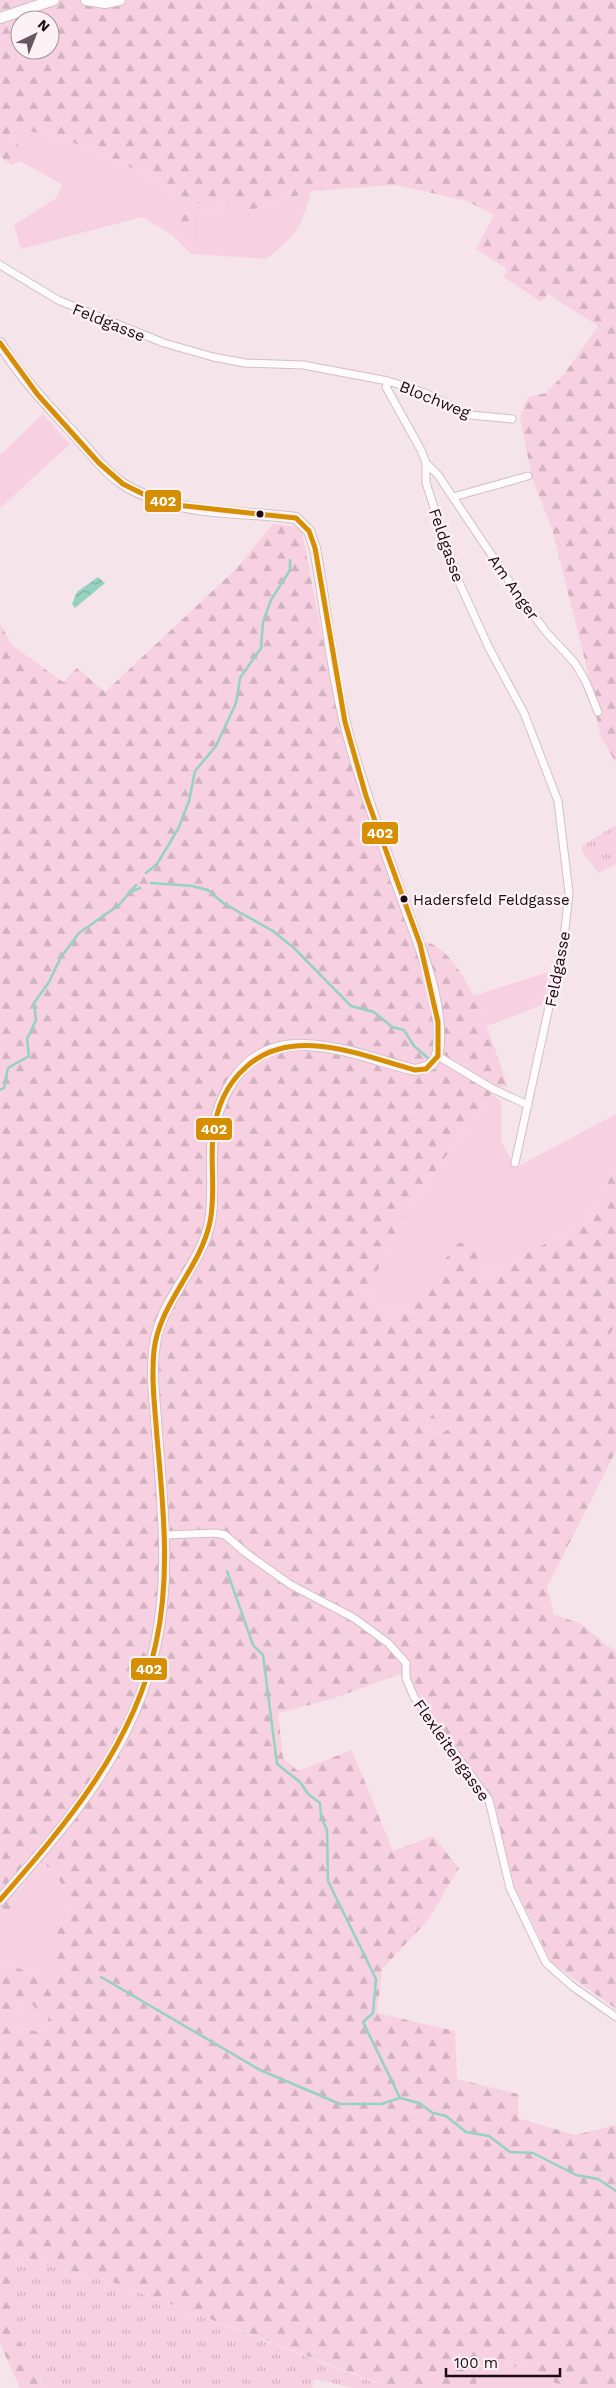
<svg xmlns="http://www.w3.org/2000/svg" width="616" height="2388" viewBox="0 0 616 2388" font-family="'Work Sans',sans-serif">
  <defs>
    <pattern id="forest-firs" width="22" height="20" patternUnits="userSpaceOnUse" patternTransform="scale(1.25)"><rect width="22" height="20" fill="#f7d1e1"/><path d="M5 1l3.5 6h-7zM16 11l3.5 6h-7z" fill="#d3b2c0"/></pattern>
    <pattern id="park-tufts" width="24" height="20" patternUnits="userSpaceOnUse" patternTransform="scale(1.25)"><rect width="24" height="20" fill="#f7d1e1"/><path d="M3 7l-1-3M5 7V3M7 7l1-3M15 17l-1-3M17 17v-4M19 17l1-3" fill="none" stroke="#d3b2c0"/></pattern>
    <pattern id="water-waves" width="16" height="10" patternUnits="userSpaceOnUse" patternTransform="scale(1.25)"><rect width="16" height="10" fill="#95d2c0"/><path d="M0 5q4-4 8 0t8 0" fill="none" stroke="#80b3a4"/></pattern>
  </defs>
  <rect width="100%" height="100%" fill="#f6e4eb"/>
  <path fill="#f7d1e1" d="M 14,130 C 66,132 143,170 185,200 L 193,246 L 192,204 L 200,203 L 208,213 L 219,210 L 220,204 L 225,201 L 252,210 L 311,191 C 302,228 295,236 266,259 L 191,254 L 171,234 L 142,217 L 21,249 L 14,225 L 55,199 L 63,185 L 20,161 L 19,146 L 7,136 Z
    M 43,414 L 70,444 L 0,508 L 0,455 Z
    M 548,972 L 545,1004 L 487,1026 L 473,996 Z
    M 491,1094 L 501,1101 L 501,1140 L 515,1168 L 616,1114 L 616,1166 L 592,1213 L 582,1225 L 503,1265 L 489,1275 L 479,1269 L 425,1287 L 408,1306 L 392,1314 L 365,1297 L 406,1211 Z
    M 601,1305 L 616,1310 L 616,1349 L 606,1342 Z
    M 429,1418 L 448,1421 L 452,1427 L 441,1434 L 430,1432 L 426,1425 Z
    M 41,1864 L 53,1869 L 69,1897 L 53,1945 L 53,1977 L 41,1977 L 0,1961 C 0,1951 0,1939 0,1930 C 7,1904 24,1883 41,1864 Z
    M 29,2001 L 50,2007 L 48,2021 L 37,2032 L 17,2026 L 14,2018 L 20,2008 Z
    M 474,2365 L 527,2367 L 564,2388 L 477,2388 Z"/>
  <path fill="url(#forest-firs)" fill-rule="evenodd" d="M 0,0 L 616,0 L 616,763 L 600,735 L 585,660 L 552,529 L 532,478 L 520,417 L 528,397 L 546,393 L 565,373 L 598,326 L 548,294 L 541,302 L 504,277 L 507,269 L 476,249 L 494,215 L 467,201 L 396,185 L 311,191 L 252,210 L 231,208 L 225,201 L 220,204 L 219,210 L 208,213 L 200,203 L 192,204 L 193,247 L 173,223 L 185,200 C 143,170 66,132 14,130 L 8,136 L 19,146 L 20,161 L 11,165 L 0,156 ZM 20,20 L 50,20 L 50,50 L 20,50 Z
    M 273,524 L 301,527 L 339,722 L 413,941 C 418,942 427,942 432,944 C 470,963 494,1048 508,1087 L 500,1086 L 491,1094 L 406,1211 L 365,1297 L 392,1314 L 408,1306 L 457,1244 L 475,1238 L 479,1269 L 489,1275 L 503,1265 L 582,1225 L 592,1213 L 616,1166 L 616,1310 L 602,1306 L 615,1325 L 606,1342 L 616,1349 L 616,1451 L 547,1587 L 554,1614 L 581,1624 L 608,1646 L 616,1650 L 616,2009 L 551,1962 L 510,1876 L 491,1799 L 403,1673 L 332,1699 L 278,1713 L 283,1758 L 298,1771 L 352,1750 L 393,1851 L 433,1836 L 459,1868 L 428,1920 L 382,1969 L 377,2013 L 455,2031 L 457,2079 L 518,2094 L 518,2118 L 575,2135 L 616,2125 L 616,2388 L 564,2388 L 527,2367 L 474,2365 L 477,2388 L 378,2388 L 376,2382 L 109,2281 L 9,2255 L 43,2388 L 20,2388 L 0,2344 L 0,1961 L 41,1977 L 53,1977 L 53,1945 L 69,1897 L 53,1869 L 41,1864 L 19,1889 L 0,1931 L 0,624 L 12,645 L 63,682 L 77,668 L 105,692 L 237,568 ZM 429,1418 L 448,1421 L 452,1427 L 441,1434 L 430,1432 L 426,1425 ZM 28,2001 L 38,2010 L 50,2008 L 48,2021 L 37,2032 L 17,2026 L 14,2018 L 20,2008 Z"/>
  <path fill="url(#park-tufts)" d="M 616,825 L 616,864 L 599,873 L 582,852 L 582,846 Z
    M 9,2255 L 109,2281 L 376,2383 L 378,2388 L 354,2388 L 314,2379 L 312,2388 L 43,2388 L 41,2378 L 12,2330 Z"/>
  <path fill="url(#water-waves)" d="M 98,577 L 105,583 L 75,608 L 72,604 L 77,592 Z"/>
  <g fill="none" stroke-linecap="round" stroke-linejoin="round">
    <path stroke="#95d2c0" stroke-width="2.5" d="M 146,873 L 157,864 L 178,829 L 189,801 L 195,771 L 216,746 L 236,703 L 240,678 L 261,648 L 263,622 L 271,600 L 290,570 L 290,560
      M 151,883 L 192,886 L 208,890 L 223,903 L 273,931 L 294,948 L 351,1006 L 374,1012 L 392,1027 L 404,1030 L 414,1046 L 428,1058
      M 130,892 L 140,888
      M 0,1090 L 4,1088 L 8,1068 L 29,1056 L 27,1039 L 36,1020 L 34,1003 L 49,982 L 61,957 L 79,933 L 119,905 L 136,885
      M 227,1571 L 253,1645 L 263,1655 L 277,1764 L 300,1782 L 308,1794 L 320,1803 L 321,1817 L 327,1830 L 328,1881 L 376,1979 L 373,2013 L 363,2022 L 400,2098 L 419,2103 L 433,2113 L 446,2116 L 466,2132 L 489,2136 L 510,2152 L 533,2153 L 576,2175 L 598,2179 L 616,2191
      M 101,1977 L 260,2070 L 340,2104 L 381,2104 L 400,2098"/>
    <g stroke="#d2c0c8" stroke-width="9">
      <path id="street" d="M 0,265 L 58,300 L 164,343 L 213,357 L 245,363 L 303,365 L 388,381 L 425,393 L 470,415 L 512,419
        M 388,381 L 386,387 L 421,450 L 426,463 L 426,483 L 459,582 L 489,648 L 524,713 L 558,801 L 569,893 L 564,938 L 515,1163
        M 426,463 L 438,475 L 521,599 L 547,633 L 575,663 L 586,682 L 598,712
        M 453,497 L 528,476
        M 438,1056 L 493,1089 L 528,1105
        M 165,1535 L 216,1533 L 225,1535 L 246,1553 L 291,1585 L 354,1618 L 388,1643 L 406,1663 L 406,1678 L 414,1697 L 489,1800 L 510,1888 L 546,1963 L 572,1986 L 616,2017"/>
    </g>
    <g stroke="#d2c0c8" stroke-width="12">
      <path id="secondary" d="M 86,0 L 105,3 L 120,0
        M 0,18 L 54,0
        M 0,343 C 22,380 53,411 82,443 C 93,456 105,471 119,481 C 130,490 146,496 160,501 C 203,514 251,512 296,518 L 309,531 L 315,548 C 327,614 333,685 352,749 C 367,800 385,850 403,900 C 419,944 441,996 439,1043 C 438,1060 432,1068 415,1070 C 359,1057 282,1018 237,1075 C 224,1092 216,1113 213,1135 C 210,1163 215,1193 210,1222 C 202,1262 167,1294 157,1334 C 149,1365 155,1401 157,1432 C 162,1503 171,1572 156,1643 C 134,1749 69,1821 0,1900"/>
    </g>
    <use href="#street" stroke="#fefbfc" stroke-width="7"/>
    <use href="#secondary" stroke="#fefbfc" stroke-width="10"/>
    <g stroke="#fcf1f5" stroke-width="9">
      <path id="bus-1" d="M 0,343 L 38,395 L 99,463 L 123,484 L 149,497 L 176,505 L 296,518 L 309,531 L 315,548 L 345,722 L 366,796 L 420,944 L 438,1022 L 438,1056
        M 0,1900 C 67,1823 134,1745 156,1643 C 171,1575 163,1505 157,1437 C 155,1408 151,1379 154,1350 C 160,1302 200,1269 210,1222 C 216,1193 210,1164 213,1135 C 216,1110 226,1085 245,1068 C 292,1024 362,1056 415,1070 L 426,1069 L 438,1056"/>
    </g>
    <use href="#bus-1" stroke="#d68f03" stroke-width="5"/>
  </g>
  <g fill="#1c0b13" stroke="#fcf1f5" stroke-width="2">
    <circle cx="260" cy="514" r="4.5"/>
    <circle cx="404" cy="899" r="4.5"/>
  </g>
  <g text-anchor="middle" stroke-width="5" stroke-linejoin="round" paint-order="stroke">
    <g font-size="15" fill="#1c0b13" stroke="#fcf1f5" text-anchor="start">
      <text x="413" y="905">Hadersfeld Feldgasse</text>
    </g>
    <g font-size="16" fill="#1c0b13" stroke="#fcf1f5">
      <text transform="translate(109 322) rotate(22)" y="6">Feldgasse</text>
      <text transform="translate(435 399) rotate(22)" y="6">Blochweg</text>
      <text transform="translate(447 545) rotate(71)" y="6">Feldgasse</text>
      <text transform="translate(514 587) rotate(55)" y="6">Am Anger</text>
      <text transform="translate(557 969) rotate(-79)" y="6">Feldgasse</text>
      <text transform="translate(452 1750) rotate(55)" y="6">Flexleitengasse</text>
    </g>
  </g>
  <g stroke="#fcf1f5" stroke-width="2">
    <rect x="144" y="489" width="38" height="24" rx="5" fill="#d68f03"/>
    <rect x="361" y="821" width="38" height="24" rx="5" fill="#d68f03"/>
    <rect x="195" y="1117" width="38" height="24" rx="5" fill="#d68f03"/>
    <rect x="130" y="1657" width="38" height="24" rx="5" fill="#d68f03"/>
  </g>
  <g font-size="14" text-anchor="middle" font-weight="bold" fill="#fff">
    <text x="163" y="506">402</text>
    <text x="380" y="838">402</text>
    <text x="214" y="1134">402</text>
    <text x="149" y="1674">402</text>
  </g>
  <g transform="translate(35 35) rotate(43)"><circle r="24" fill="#fcf1f5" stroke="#a2959b"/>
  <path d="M0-4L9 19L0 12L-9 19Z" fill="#68575f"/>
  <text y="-8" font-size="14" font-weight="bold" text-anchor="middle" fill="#1c0b13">N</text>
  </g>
  <path d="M446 2368v8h114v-8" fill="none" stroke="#1c0b13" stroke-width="2.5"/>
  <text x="454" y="2368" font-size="15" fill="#1c0b13" stroke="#fcf1f5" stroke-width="4" paint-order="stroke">100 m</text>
</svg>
